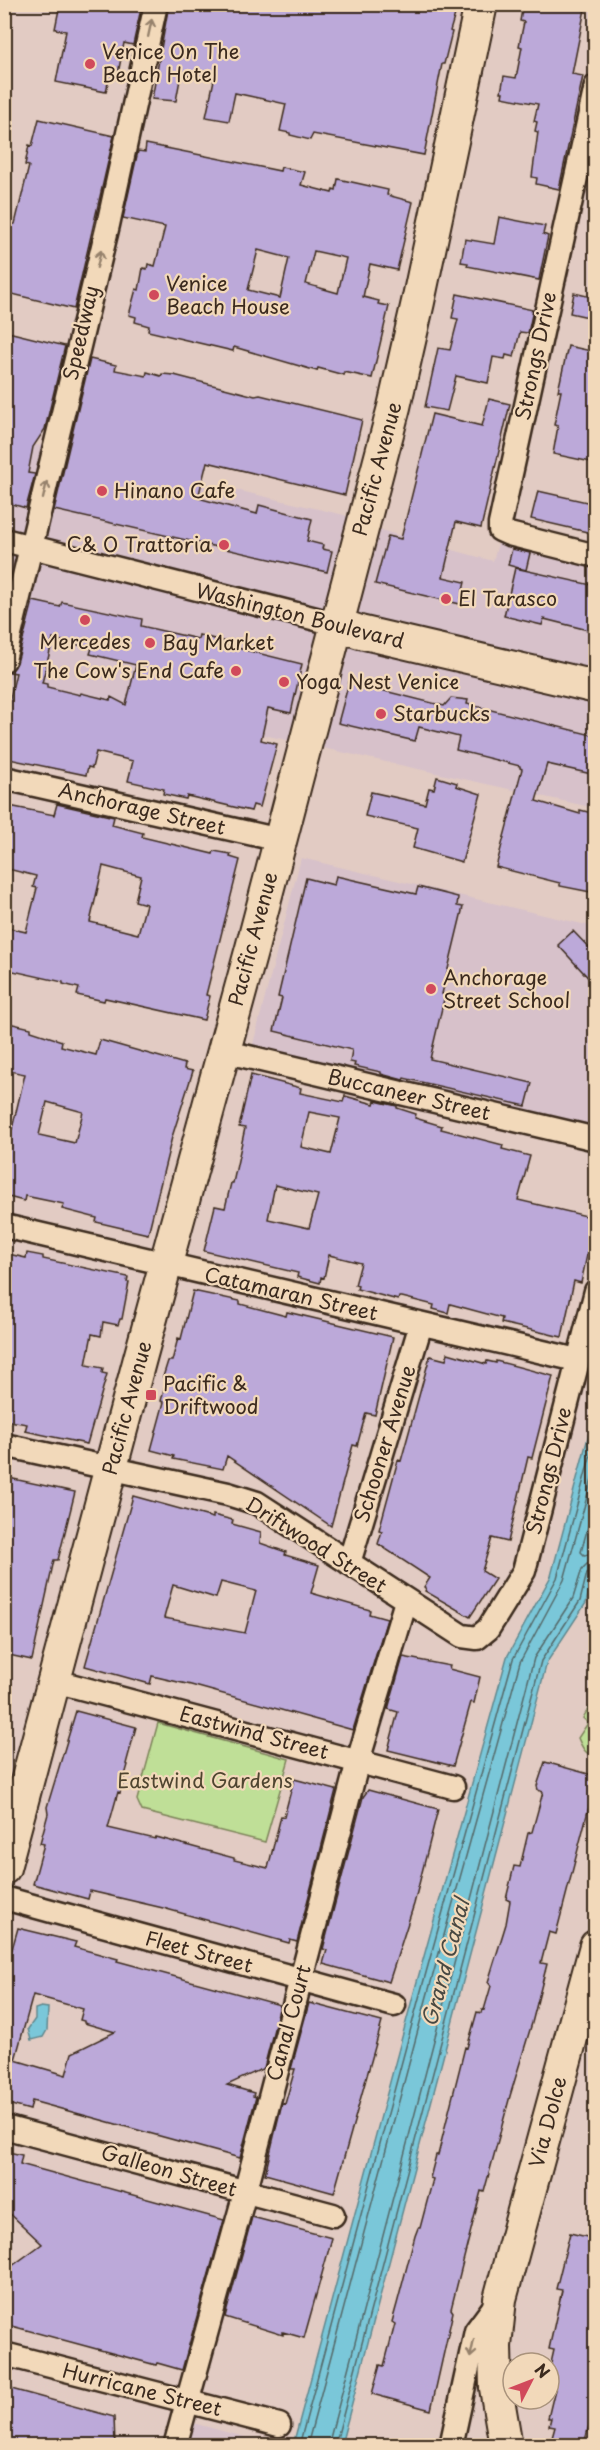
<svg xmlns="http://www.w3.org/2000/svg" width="600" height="2450" viewBox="0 0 600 2450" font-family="'Playpen Sans',sans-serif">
  <rect width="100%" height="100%" fill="#e2cbc3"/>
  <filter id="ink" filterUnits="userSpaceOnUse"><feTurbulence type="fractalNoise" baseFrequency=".0167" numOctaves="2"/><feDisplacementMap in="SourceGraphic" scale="12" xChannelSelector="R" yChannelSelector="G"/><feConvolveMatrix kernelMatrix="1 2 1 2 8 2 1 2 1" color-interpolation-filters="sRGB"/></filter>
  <g filter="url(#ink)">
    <path fill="#d7c1ca" d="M 5,439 L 68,451 L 344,515 L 387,532 L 493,561 L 499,540 L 595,565 L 596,717 L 593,731 L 596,732 L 595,808 L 5,678 Z
      M 301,858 L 595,927 L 595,1132 L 251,1052 Z
      M 189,2422 L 274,2445 L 183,2446 Z"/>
    <path fill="#bfdf97" stroke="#7d845a" stroke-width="1.5" d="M 592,1702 L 596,1705 L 595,1756 C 585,1755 582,1747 578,1738 L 588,1723 L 583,1718 Z
      M 158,1723 L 289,1759 L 265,1842 L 142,1811 L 137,1800 Z"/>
    <path fill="#7ac7d9" stroke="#61888e" stroke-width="1.5" d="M 595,1411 L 595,1565 L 586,1603 L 547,1662 L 341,2445 L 293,2445 L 413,1996 L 507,1657 L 551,1576 Z
      M 41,2007 L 48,2008 L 47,2030 L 43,2037 L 31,2040 L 28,2029 L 35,2019 L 35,2009 Z"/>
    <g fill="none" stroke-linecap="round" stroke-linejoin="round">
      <path stroke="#546969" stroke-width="1.5" d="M 596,1498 L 581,1552 L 584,1555 L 596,1553
        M 299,2446 L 419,1998 L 513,1659 L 557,1578 L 596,1435
        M 307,2446 L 426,2000 L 520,1662 L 564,1580 L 596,1464
        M 328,2446 L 534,1658 L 573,1598 L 582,1569 L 587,1564 L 596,1562
        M 335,2446 L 541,1661 L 580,1601 L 587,1573 L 596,1570"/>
    </g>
    <path fill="#bca9d9" stroke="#3b2a1e" stroke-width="1.5" fill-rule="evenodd" d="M 60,4 L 142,4 L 133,45 L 124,43 L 117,79 L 109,78 L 106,92 L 56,82 L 66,31 L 55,29 Z
      M 169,4 L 453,4 L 452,10 L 456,11 L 450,31 L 452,32 L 444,64 L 442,64 L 424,155 L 313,134 L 310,140 L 290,135 L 290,133 L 280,131 L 286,104 L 235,93 L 229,121 L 206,117 L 214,80 L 181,74 L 176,101 L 152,99 Z
      M 523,4 L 586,4 L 572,74 L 583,76 L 559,189 L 536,184 L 537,178 L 532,177 L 538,132 L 535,131 L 537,122 L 534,121 L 538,104 L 502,97 L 503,92 L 501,92 L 504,76 L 516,78 L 522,47 L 519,46 L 524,22 L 520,21 Z
      M 39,119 L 114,136 L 74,309 L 4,292 L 4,251 L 11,225 L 15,224 L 29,166 L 25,165 L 29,145 L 32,146 Z
      M 146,144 L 280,171 L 281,167 L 305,172 L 301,185 L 332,193 L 333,189 L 336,190 L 338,179 L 388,190 L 387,195 L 413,202 L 397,270 L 370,264 L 363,297 L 379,301 L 378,304 L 389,306 L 372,378 L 344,372 L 344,375 L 318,368 L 317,371 L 234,347 L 233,351 L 148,331 L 149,326 L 135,322 L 136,317 L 129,315 L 136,289 L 139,290 L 143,268 L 147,269 L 148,264 L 155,266 L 165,227 L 123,218 L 138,151 L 145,152 ZM 258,250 L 289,258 L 280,298 L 248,290 ZM 314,251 L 346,258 L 338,293 L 306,284 Z
      M 499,217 L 545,226 L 543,234 L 548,236 L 539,280 L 467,266 L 468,263 L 461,262 L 465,239 L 494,244 Z
      M 574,293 L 596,298 L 593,318 L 570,313 Z
      M 457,294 L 533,310 L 528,333 L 520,332 L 514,357 L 506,355 L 505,359 L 493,357 L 488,383 L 456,376 L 447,411 L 425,407 L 438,348 L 450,350 L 458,319 L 452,318 Z
      M 4,331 L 65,346 L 45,429 L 33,447 L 28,473 L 35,474 L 26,508 L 4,502 Z
      M 568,346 L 596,352 L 596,463 L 553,454 L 558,426 L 554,425 L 561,391 L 558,391 Z
      M 90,359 L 116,365 L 115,370 L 146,376 L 147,372 L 161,376 L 162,374 L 174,375 L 255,396 L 260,395 L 362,420 L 345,495 L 207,462 L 198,498 L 257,514 L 259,505 L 312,519 L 307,541 L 323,545 L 322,549 L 332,551 L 327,572 L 54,510 Z
      M 489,399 L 510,404 L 481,528 L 456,522 L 443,577 L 465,582 L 460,604 L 375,584 L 388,536 L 401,539 L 432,414 L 482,426 Z
      M 538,491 L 596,504 L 596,534 L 531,519 Z
      M 512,549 L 530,553 L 526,570 L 508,565 Z
      M 515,568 L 596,586 L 596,615 L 592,631 L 544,619 L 542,625 L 504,616 Z
      M 33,601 L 60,607 L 62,602 L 142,619 L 141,626 L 198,639 L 199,635 L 226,642 L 225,645 L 302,664 L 291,713 L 268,708 L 261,740 L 277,744 L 260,807 L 253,805 L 251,811 L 187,796 L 186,799 L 163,794 L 164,789 L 128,781 L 133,761 L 96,752 L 92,768 L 88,767 L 86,775 L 4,758 L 4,733 L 9,712 L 7,711 L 16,673 L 9,672 L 17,663 ZM 53,639 L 92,648 L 90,654 L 136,665 L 126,705 L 111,697 L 110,700 L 81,693 L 80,695 L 47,687 L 47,684 L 42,683 Z
      M 349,682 L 444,706 L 451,698 L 468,700 L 467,704 L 596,736 L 596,775 L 547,764 L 536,801 L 580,814 L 580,810 L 596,814 L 596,893 L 560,886 L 560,883 L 496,867 L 522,769 L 520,768 L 520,766 L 456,750 L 459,737 L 419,727 L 415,741 L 338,723 Z
      M 437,777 L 457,783 L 456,786 L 481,794 L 462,862 L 413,848 L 418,828 L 365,816 L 371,792 L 425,804 L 429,788 L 434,789 Z
      M 57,804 L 114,817 L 112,825 L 143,833 L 142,837 L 213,854 L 214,851 L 231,854 L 230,857 L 240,860 L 206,995 L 210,996 L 204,1020 L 105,998 L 104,1001 L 77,995 L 79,988 L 63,984 L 63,982 L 4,969 L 4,927 L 26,932 L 37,888 L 33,887 L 36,876 L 4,868 L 4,805 L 54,815 ZM 103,866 L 141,876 L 135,901 L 146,904 L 138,934 L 90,922 Z
      M 336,876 L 416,894 L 418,887 L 458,897 L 457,906 L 463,907 L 442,994 L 445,995 L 430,1059 L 532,1083 L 526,1106 L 404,1078 L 403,1080 L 381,1074 L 381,1072 L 354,1066 L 355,1063 L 350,1062 L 352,1050 L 274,1031 L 282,998 L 278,997 L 306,878 L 334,885 Z
      M 573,931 L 596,955 L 596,986 L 558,945 Z
      M 4,1022 L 31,1028 L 31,1031 L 62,1041 L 61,1046 L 96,1055 L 100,1040 L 185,1064 L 184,1069 L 193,1071 L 172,1137 L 148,1234 L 96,1222 L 97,1218 L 62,1209 L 64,1204 L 25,1196 L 24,1201 L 4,1196 L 4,1127 L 12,1129 L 25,1074 L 4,1070 ZM 47,1102 L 83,1112 L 75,1143 L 39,1135 Z
      M 251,1075 L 301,1088 L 300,1093 L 343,1102 L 345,1096 L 374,1104 L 375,1101 L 397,1106 L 397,1108 L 416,1114 L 415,1118 L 442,1126 L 441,1129 L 503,1145 L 502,1149 L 530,1156 L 518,1200 L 595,1218 L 581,1283 L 574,1281 L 562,1337 L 501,1323 L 502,1318 L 450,1304 L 448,1313 L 433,1309 L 434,1305 L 402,1297 L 399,1297 L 398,1300 L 357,1289 L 358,1286 L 355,1285 L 361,1263 L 329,1255 L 324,1278 L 321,1277 L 320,1283 L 297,1277 L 298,1273 L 204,1251 L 215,1206 L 225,1208 L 231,1183 L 233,1183 L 245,1128 L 239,1127 ZM 309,1112 L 340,1118 L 331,1154 L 301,1147 ZM 275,1185 L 318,1195 L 309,1228 L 268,1219 Z
      M 4,1253 L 26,1258 L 27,1253 L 43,1256 L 43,1259 L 128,1277 L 127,1282 L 129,1282 L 122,1319 L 120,1319 L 118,1325 L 103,1322 L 101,1336 L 92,1334 L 86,1365 L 103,1368 L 102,1373 L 107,1374 L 87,1444 L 25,1431 L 27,1424 L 4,1420 Z
      M 193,1291 L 240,1301 L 240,1304 L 286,1316 L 287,1312 L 393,1337 L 375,1415 L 366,1413 L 357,1446 L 353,1445 L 331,1526 L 227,1456 L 223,1469 L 173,1459 L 174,1456 L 151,1450 L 164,1402 L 161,1401 L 167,1378 L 163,1377 L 168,1361 L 172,1361 L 178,1338 L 181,1339 Z
      M 448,1353 L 486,1364 L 487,1361 L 496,1363 L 496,1361 L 553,1376 L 532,1458 L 528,1457 L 508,1542 L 492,1538 L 482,1571 L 495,1579 L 470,1617 L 425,1591 L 426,1589 L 424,1587 L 430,1578 L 378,1544 L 382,1531 L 379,1530 L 398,1460 L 401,1461 L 430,1356 L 446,1360 Z
      M 4,1477 L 75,1492 L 58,1560 L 54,1560 L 32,1660 L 4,1654 Z
      M 133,1496 L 213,1518 L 213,1515 L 233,1520 L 232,1524 L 261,1532 L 260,1543 L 286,1552 L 285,1555 L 319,1565 L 311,1593 L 370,1610 L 369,1614 L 387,1619 L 353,1730 L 191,1685 L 152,1676 L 150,1684 L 85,1666 ZM 221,1582 L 256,1591 L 245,1633 L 164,1618 L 173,1585 L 216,1598 Z
      M 403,1657 L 450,1666 L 449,1669 L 480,1677 L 474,1703 L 471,1702 L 453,1766 L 388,1750 L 398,1712 L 388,1709 Z
      M 76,1711 L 136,1727 L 126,1764 L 128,1765 L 120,1793 L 118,1792 L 108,1828 L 155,1839 L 156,1837 L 234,1858 L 234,1860 L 268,1868 L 281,1816 L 284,1817 L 294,1779 L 336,1790 L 297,1942 L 290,1940 L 289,1943 L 163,1908 L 90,1891 L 88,1899 L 33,1884 L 44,1844 L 40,1843 L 48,1814 L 47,1807 Z
      M 545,1762 L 596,1776 L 596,1780 L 556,1934 L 549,1932 L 541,1963 L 547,1964 L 532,2023 L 510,2096 L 484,2192 L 481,2191 L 471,2230 L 451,2309 L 453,2312 L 431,2410 L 372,2394 L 380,2365 L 384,2366 L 395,2324 L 392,2322 L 397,2304 L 415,2236 L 418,2228 L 420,2228 L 433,2179 L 430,2178 L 436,2155 L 438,2155 L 465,2047 L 467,2048 L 477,2012 L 481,2013 L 482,2009 L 484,2010 L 491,1986 L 488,1982 L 506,1924 L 510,1901 L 506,1899 L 514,1866 L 520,1867 L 528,1833 L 532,1832 L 543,1792 L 538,1790 L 537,1786 Z
      M 368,1790 L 438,1809 L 414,1904 L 389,1982 L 323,1964 L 327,1950 L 323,1949 L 363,1797 Z
      M 18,1928 L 76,1942 L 74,1947 L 118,1959 L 117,1961 L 280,2005 L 264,2068 L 227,2085 L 254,2093 L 253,2096 L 256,2097 L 240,2158 L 32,2101 L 30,2110 L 4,2103 L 4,1977 ZM 33,1995 L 83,2009 L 80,2020 L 84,2021 L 84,2023 L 115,2032 L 72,2053 L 66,2075 L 15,2060 Z
      M 309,2003 L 382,2022 L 334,2193 L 265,2174 L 282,2103 L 285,2104 L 295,2069 L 291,2069 Z
      M 4,2151 L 22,2155 L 20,2164 L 224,2220 L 182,2370 L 157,2363 L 156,2365 L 4,2324 L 4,2304 L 10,2285 L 4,2285 L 4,2272 L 42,2244 L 4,2208 Z
      M 252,2217 L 332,2238 L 304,2338 L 283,2332 L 283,2335 L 225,2317 Z
      M 570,2233 L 596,2239 L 596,2344 L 592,2358 L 596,2359 L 596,2373 L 590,2396 L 596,2398 L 584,2445 L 550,2445 L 555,2427 L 549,2426 L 551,2418 L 548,2418 L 555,2389 L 549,2387 L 549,2372 L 554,2350 L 549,2349 L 562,2290 L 556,2289 Z
      M 4,2387 L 114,2417 L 115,2445 L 4,2445 Z"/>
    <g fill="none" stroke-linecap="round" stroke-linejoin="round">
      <g stroke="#3b2a1e" stroke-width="27">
        <path id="street" d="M 596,86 L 500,524 L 500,530 L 509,534 L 596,556
          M 4,540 L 336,624
          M 4,660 L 108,225 L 156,4
          M 4,778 L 280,840
          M 223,1051 L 596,1139
          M 4,1226 L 577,1360
          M 4,1445 L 228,1494 L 257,1503 L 462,1636 L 477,1638 L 488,1629 L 524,1571 L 596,1291
          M 349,1563 L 421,1324
          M 55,1681 L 453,1787
          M 4,1898 L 394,2005
          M 4,2127 L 333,2215
          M 4,2354 L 279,2425
          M 175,2446 L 245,2193 L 358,1761 L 406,1601
          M 451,2446 L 476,2331 L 499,2300"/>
      </g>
      <g stroke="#3b2a1e" stroke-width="36">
        <path id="secondary" d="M 336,624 L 360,632 L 596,687
          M 4,1868 L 139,1362 L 252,948 L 394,407 L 418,302 L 481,4
          M 506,2446 L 496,2388 L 495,2346 L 500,2299 L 596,1946"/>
      </g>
      <use href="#street" stroke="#f2d9ba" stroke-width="22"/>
      <use href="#secondary" stroke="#f2d9ba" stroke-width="32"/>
    </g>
    <defs><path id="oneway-shaft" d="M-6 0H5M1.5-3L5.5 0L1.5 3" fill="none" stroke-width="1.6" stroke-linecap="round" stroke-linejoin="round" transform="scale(1.5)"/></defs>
    <g stroke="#96826c">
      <use href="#oneway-shaft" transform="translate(150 28) rotate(-78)"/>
      <use href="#oneway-shaft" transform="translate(99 259) rotate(-76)"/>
      <use href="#oneway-shaft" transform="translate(45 490) rotate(-77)"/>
      <use href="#oneway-shaft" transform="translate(472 2349) rotate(102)"/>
    </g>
  </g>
  <g fill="#d1495b" stroke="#f2d9ba" stroke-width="2">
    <circle cx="90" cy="64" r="6"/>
    <circle cx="154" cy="295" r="6"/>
    <circle cx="102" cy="491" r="6"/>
    <circle cx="224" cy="545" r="6"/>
    <circle cx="446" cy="599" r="6"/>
    <circle cx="85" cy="620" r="6"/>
    <circle cx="150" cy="643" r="6"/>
    <circle cx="236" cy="671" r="6"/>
    <circle cx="284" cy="682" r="6"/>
    <circle cx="381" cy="714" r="6"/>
    <circle cx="431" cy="989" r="6"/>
    <rect x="145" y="1389" width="12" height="12" rx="3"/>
  </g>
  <g text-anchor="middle" stroke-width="4.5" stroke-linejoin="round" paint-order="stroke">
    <g font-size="20" fill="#3b2a1e" stroke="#f2d9ba" text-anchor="start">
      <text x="102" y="59">Venice On The<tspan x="102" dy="23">Beach Hotel</tspan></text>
      <text x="166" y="291">Venice<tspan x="166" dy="23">Beach House</tspan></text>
      <text x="114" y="498">Hinano Cafe</text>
      <text x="212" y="552" text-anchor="end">C&amp; O Trattoria</text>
      <text x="458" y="606">El Tarasco</text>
      <text x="85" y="649" text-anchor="middle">Mercedes</text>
      <text x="162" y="650">Bay Market</text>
      <text x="224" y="678" text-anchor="end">The Cow's End Cafe</text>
      <text x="296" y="689">Yoga Nest Venice</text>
      <text x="393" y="721">Starbucks</text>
      <text x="443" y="985">Anchorage<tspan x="443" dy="23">Street School</tspan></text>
      <text x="163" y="1391">Pacific &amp;<tspan x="163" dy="23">Driftwood</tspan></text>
    </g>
    <g font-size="20" fill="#3b2a1e" stroke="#f2d9ba">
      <text transform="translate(81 333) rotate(-77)" y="7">Speedway</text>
      <text transform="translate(536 356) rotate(-78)" y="7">Strongs Drive</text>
      <text transform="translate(377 469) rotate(-75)" y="7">Pacific Avenue</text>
      <text transform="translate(300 616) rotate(14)" y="7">Washington Boulevard</text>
      <text transform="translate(142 809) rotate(13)" y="7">Anchorage Street</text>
      <text transform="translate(253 939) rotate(-75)" y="7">Pacific Avenue</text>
      <text transform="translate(409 1095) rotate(13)" y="7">Buccaneer Street</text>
      <text transform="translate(291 1294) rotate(13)" y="7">Catamaran Street</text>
      <text transform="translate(127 1408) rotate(-75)" y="7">Pacific Avenue</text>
      <text transform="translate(385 1444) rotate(-73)" y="7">Schooner Avenue</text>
      <text transform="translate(549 1471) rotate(-76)" y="7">Strongs Drive</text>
      <text transform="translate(316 1545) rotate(32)" y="7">Driftwood Street</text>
      <text transform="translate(254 1733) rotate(15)" y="7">Eastwind Street</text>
      <text transform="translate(199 1952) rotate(15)" y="7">Fleet Street</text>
      <text transform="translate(289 2023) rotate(-75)" y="7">Canal Court</text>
      <text transform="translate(548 2122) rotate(-75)" y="7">Via Dolce</text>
      <text transform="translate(169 2171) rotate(16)" y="7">Galleon Street</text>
      <text transform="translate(142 2390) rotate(14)" y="7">Hurricane Street</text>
    </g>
    <g font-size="20" fill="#4f4530" stroke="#f2d9ba">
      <text x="205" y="1788">Eastwind Gardens</text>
    </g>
    <g font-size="21" font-style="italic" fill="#484943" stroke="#f2d9ba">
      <text transform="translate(446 1963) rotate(-75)" y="7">Grand Canal</text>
    </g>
  </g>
  <rect width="600" height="2450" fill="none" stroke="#f2d9ba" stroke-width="24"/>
  <rect x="12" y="12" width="576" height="2426" fill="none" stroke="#3b2a1e" stroke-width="2" filter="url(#ink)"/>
  <g transform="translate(531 2381) rotate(48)"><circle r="28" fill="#f2d9ba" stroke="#a9937c" stroke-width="1.5"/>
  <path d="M0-4.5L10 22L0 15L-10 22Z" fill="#d1495b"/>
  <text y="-9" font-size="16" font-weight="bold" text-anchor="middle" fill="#3b2a1e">N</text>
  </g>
</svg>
